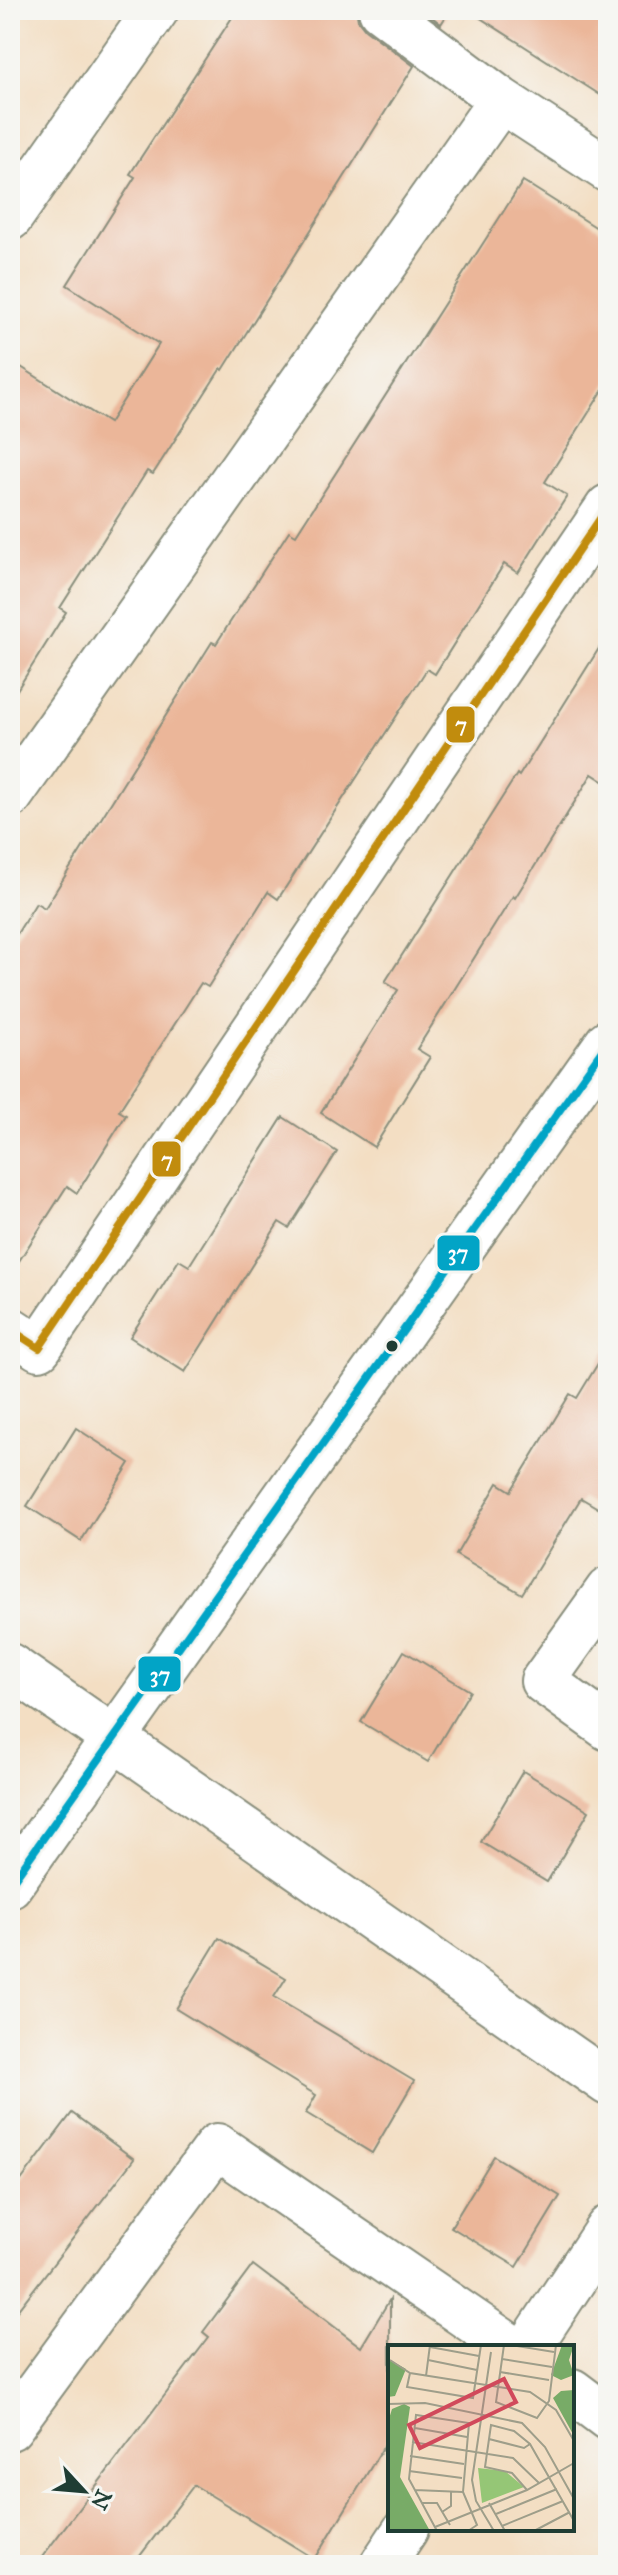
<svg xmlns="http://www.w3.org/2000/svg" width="618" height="2575" viewBox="0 0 618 2575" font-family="'IM FELL Great Primer',serif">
  <rect width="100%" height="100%" fill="#f6f6f2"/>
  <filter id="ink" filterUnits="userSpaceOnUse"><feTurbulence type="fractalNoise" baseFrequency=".0125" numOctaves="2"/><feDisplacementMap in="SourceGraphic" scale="16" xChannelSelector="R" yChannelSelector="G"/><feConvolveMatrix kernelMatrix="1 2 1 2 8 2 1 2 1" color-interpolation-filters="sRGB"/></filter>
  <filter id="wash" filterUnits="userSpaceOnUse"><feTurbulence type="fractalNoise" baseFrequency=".006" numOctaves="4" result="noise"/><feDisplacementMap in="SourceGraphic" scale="32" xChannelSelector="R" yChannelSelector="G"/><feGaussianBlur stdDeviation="1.8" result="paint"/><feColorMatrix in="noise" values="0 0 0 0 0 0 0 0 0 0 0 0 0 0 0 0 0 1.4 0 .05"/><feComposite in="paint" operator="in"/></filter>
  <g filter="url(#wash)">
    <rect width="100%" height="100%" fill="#f3dec3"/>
    <g id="blocks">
      <path fill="#ebb699" d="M 237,10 L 356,10 L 358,20 L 365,29 L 414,66 L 223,370 L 221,368 L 153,474 L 147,471 L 60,608 L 66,612 L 10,701 L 10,360 L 109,423 L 159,344 L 67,285 L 135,177 L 130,174 Z
        M 423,10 L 450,10 L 441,24 Z
        M 468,10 L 608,10 L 608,100 Z
        M 523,181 L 608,235 L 608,382 L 545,482 L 567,496 L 518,573 L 504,564 L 435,674 L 427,669 L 278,899 L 268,892 L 208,987 L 201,983 L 119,1111 L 126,1115 L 77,1193 L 67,1186 L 10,1275 L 10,945 L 36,903 L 45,908 L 212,642 L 216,644 L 289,531 L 296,535 Z
        M 608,634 L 608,784 L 592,774 L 515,898 L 513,896 L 417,1049 L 430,1057 L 374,1147 L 321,1113 L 398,990 L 385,982 L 517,774 L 519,776 Z
        M 283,1117 L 337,1152 L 289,1228 L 279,1222 L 185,1372 L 130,1337 L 179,1260 L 189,1266 Z
        M 608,1347 L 608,1514 L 581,1498 L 522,1594 L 456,1555 L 498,1483 L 511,1491 L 570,1394 L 577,1398 Z
        M 76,1428 L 130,1463 L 81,1541 L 27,1506 Z
        M 404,1651 L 470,1691 L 428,1762 L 361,1722 Z
        M 523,1771 L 589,1811 L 547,1882 L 481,1842 Z
        M 219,1938 L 286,1978 L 274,1997 L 414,2081 L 372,2153 L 306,2113 L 316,2095 L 176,2009 Z
        M 72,2113 L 134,2159 L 10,2320 L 10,2195 Z
        M 494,2156 L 560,2196 L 517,2267 L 451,2227 Z
        M 253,2265 L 361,2347 L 390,2299 L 390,2436 L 315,2559 L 194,2485 L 133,2565 L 36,2565 L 209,2337 L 203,2332 Z"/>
    </g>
  </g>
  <g filter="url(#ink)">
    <use href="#blocks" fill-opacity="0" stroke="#898e7c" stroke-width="2"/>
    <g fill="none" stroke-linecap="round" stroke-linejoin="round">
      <g stroke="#898e7c" stroke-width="48">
        <path id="minor" d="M 381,10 L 501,100 L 608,170
          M 10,218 L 156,10
          M 10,796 L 501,100
          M 10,1329 L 39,1348 L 608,507
          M 608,1590 L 543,1681 L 608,1728
          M 10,1666 L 608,2083
          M 10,1885 L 608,1042
          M 529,2347 L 608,2228
          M 572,2391 L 608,2418
          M 10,2428 L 217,2146 L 511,2347
          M 382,2565 L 406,2529"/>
      </g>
      <use href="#minor" stroke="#fff" stroke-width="44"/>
      <g stroke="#f6f6f2" stroke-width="14">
        <path id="bus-1" d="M 10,1329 L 39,1348 L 608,507"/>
      </g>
      <g stroke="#f6f6f2" stroke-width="14">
        <path id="bus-2" d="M 10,1885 L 608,1042"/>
      </g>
      <use href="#bus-1" stroke="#c18c0d" stroke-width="8"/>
      <use href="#bus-2" stroke="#02a4c6" stroke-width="8"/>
    </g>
  </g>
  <circle fill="#1f3d34" stroke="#f6f6f2" stroke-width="3" cx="392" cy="1346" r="7"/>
  <g transform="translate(388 2345)">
    <rect width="186" height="186" fill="#f3dec3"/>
    <path d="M 90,123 L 117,126 L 136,142 L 94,158 Z" fill="#95c676"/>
    <path d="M 174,0 L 186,0 L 181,15 L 186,30 L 173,35 L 163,30 ZM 0,14 L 18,24 L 7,51 L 0,52 ZM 186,45 L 186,91 L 165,53 L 173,46 ZM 16,59 L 22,62 L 12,132 L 42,186 L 0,186 L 0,77 L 4,64 Z" fill="#78ab67"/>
    <path fill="none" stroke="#9e9e8a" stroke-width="2" d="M 116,0 L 108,57 L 149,73 L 161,56 L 168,0M 123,0 L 166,7M 42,2 L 91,11M 103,7 L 84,135 L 88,156 L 106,186M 114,14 L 164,22M 2,15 L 22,28 L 142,47 L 168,65 L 186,96M 40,15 L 89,25M 112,27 L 161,35M 22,28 L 19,42 L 85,53 L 93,0M 38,31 L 42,0M 0,59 L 37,58 L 134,78 L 157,102 L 186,154M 27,83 L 79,92M 101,94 L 136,103 L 142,99M 24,97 L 125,113 L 151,138M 22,111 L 76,119M 21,126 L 74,133M 27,145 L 75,147M 139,145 L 124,128 L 97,122 L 103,80 L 126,86 L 142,99 L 186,176M 34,158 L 49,158 L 62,180M 101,158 L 117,186M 54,167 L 63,161 L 63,146M 108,169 L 169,144M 114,181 L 175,156M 47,182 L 139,145 L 186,118M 49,186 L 21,134 L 28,70 L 81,78 L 75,147 L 89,180 L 80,186M 146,186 L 182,167"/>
    <path fill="#d1495b" fill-opacity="0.15" stroke="#d1495b" stroke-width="4" d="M 116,34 L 128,57 L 32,103 L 21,80 Z"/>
    <rect width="186" height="186" fill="none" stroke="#1f3d34" stroke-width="4"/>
  </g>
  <g stroke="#f6f6f2" stroke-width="3">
    <rect x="445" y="705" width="31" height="39" rx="8" fill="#c18c0d"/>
    <rect x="151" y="1140" width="31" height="38" rx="8" fill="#c18c0d"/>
    <rect x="436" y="1234" width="45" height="38" rx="8" fill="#02a4c6"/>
    <rect x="137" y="1655" width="45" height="38" rx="8" fill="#02a4c6"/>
  </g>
  <g font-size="22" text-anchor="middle" font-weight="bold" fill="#fff">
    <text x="461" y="732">7</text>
    <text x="167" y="1167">7</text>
    <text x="458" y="1260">37</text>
    <text x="160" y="1682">37</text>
  </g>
  <rect width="618" height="2575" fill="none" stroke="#f6f6f2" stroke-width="40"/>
  <g transform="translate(84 2491) rotate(116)" stroke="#f6f6f2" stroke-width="6" paint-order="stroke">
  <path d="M0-6L14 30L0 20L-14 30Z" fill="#1f3d34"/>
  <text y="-12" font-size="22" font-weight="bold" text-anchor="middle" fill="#1f3d34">N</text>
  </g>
</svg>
